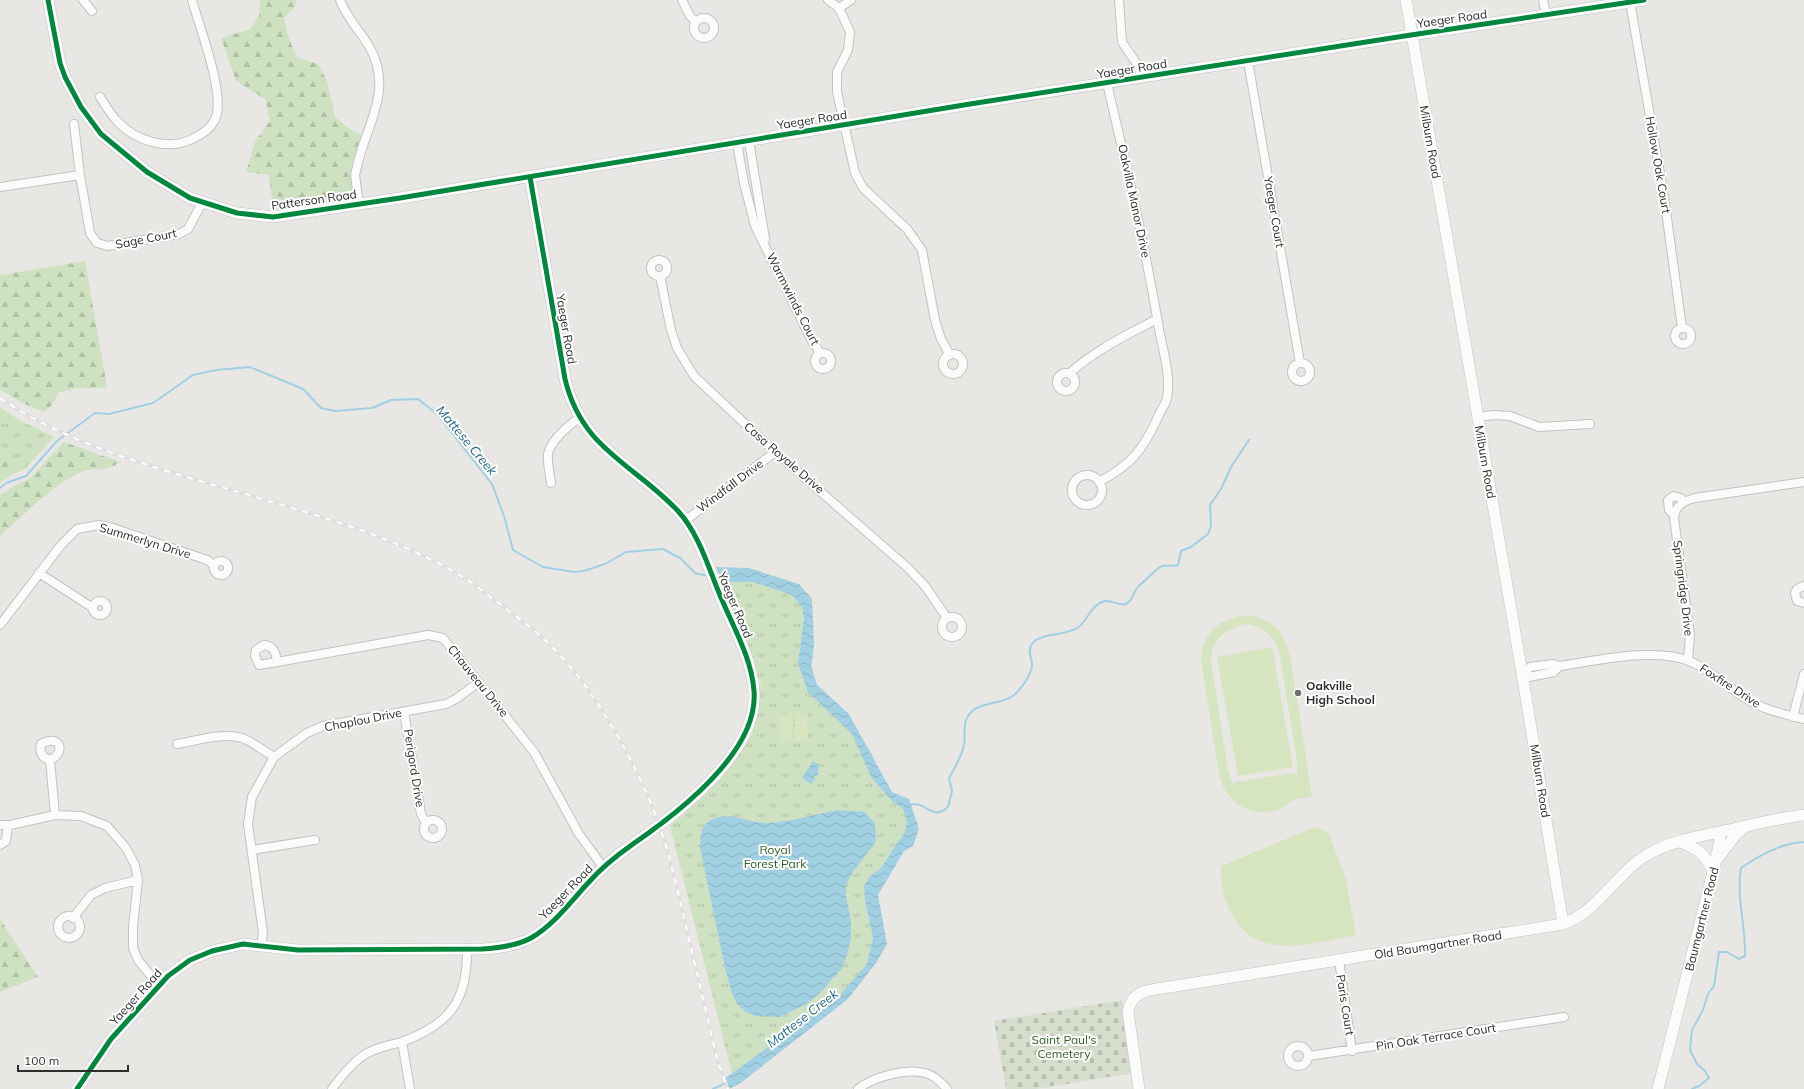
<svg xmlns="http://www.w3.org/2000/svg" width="1804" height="1089" viewBox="0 0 1804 1089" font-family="Mulish,sans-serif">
  <defs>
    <pattern id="grass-tufts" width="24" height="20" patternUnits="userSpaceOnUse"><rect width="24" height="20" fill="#cee1c1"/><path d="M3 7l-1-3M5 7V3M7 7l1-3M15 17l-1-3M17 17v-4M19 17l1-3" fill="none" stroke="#b1c1a6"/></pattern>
    <pattern id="forest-firs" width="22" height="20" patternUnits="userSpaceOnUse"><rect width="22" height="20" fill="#cee1c1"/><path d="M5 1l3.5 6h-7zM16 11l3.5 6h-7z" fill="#b1c1a6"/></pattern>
    <pattern id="cemetery-stones" width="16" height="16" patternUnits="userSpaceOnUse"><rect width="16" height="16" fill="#d6ddcd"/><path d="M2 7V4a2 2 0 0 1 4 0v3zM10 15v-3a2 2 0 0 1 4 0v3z" fill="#b8beb0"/></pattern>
    <pattern id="water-waves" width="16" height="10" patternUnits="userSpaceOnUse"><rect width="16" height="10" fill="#a1d0e2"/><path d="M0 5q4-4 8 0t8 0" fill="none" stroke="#8bb3c2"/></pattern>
  </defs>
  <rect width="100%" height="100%" fill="#e9e7e4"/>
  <path fill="url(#grass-tufts)" d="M 0,407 L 19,420 L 54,437 L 25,469 L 13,474 L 22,457 L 9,456 L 0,452 Z
    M 731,582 L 753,582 L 792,595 L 802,607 L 804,619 L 798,663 L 838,719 L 852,734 L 861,753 L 893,802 L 903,809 L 907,822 L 904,835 L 897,843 L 878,871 L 871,875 L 865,901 L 873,938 L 871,965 L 839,996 L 732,1074 L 670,826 L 720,780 L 752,735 L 761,684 L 725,587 Z"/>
  <path fill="url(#forest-firs)" d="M 260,0 L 297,0 L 294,8 L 284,18 L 289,39 L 297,57 L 318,64 L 327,81 L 335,117 L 351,130 L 361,135 L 351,167 L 353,192 L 349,198 L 273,209 L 269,175 L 246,172 L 255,141 L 270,121 L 265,99 L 236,81 L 221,38 L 250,29 L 259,16 Z
    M 85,261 L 107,387 L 73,389 L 59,392 L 52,405 L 44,412 L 20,402 L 0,389 L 0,275 Z
    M 64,442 L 120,462 C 103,474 94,466 79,473 C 49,488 25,514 0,536 L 0,495 L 16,485 L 29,479 Z
    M 0,452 L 9,456 L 22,457 L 13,474 L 0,483 Z
    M 0,919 L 38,977 L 0,992 Z"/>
  <path fill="url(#cemetery-stones)" d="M 1122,1000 L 1133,1073 L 1035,1089 L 1006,1089 L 994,1021 Z"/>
  <path fill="#d6e4c0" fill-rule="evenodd" d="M 1248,615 C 1274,618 1286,635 1291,660 L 1312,797 C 1307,798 1299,798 1294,800 C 1290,801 1287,805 1284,807 C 1267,815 1248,814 1234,801 C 1226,793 1221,785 1219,774 L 1201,660 C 1203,631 1220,618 1248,615 ZM 1247,624 C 1263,627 1273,635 1279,650 L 1297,761 L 1297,774 L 1293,773 L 1236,782 L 1233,784 L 1228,771 L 1211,661 C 1212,639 1226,628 1247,624 Z
    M 1272,647 L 1293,767 L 1238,776 L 1217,657 Z
    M 792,714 L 792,741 L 780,741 L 779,715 Z
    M 807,714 L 808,741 L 795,741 L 795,714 Z
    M 1320,828 L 1329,834 L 1346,879 L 1356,935 C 1317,942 1262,961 1236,921 C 1224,904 1221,887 1221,866 L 1310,829 Z"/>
  <path fill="url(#water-waves)" d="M 716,567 L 749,568 L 799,584 L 812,599 L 814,645 L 811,669 L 815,683 L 848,713 L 892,792 L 909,799 L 919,829 L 913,846 L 904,851 L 878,895 L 887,944 L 876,963 L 848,999 L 742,1082 L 729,1089 L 728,1089 L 724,1079 L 839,996 L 867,964 L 873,938 L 865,901 L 864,886 L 871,875 L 878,871 L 885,862 L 897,843 L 904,835 L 907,822 L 903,809 L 893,802 L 871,777 L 852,734 L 808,692 L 798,663 L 804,619 L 802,607 L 792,595 L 753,582 L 731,582 L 725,587 Z
    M 813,761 L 819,765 L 818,775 L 814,776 L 815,780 L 811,784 L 802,778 Z
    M 838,810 L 864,812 L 874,822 L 876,832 L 875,843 L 852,873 L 846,885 L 846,896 L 851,921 L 851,938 L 847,955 L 842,968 L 819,994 L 805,1005 L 779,1017 L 756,1016 L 746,1012 L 737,1004 L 732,993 L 725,968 L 700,847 C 700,834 702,822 716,818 C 732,812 751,824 768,823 C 789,822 817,814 838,810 Z"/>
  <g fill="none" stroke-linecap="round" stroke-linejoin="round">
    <path stroke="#a1d0e2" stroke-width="2" d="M 0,488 L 6,483 L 26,476 L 57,441 L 95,413 L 109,414 L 153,403 L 193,375 L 216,370 L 250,367 L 303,389 L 321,408 L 335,411 L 372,408 L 391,400 L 418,399 L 437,414 L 492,484 L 504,516 L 513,550 L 543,567 L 574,572 L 584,571 L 605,564 L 626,552 L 663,549 L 680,558 L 695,573 L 708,576
      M 811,668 L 816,685
      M 847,713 L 873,759
      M 909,805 C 924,801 928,814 939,812 C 942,812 945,809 948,807 L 952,791 L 949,778 C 954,769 962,756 964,745 C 966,736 962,724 968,716 C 977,701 1002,705 1014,695 C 1021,689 1032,674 1032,665 C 1032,658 1027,650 1032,644 C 1041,632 1066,636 1077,628 C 1088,621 1091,604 1105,601 C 1112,600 1119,606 1126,604 C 1133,601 1133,592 1138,587 C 1141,584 1158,568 1160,567 C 1166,564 1172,567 1178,565 L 1181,551 L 1191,547 L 1208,534 L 1211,526 L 1210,505 L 1221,489 L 1231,467 L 1249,440
      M 713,1089 L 728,1082
      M 1692,1089 L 1699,1086 L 1709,1078 L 1705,1071 L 1697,1064 L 1690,1050 L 1692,1030 L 1703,1010 L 1708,994 L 1714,986 L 1719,952 L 1727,952 L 1739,959 L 1745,956 C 1746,926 1736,897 1741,868 C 1758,856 1782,843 1804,842"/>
    <g stroke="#c2c2c2" stroke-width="10">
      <path id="street" d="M 83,0 L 92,11
        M 340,0 C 346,17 360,31 369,46 C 394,90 367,123 357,166 L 355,175 L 359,205
        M 682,0 L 690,16 L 696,22
        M 828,0 L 839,8 L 850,32 L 848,50 L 837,72 L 837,92 L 855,173 L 863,188 L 907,229 L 922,250 L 935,320 L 941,339 L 950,355
        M 1119,0 L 1122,42 L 1137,64 L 1142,78
        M 1543,0 L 1546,15
        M 1630,2 L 1664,196 L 1682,328
        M 839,8 L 851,0
        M694 28a10 10 0 1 1 20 0a10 10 0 1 1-20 0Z
        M 1248,61 L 1300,363
        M 100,97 C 105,105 110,113 116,120 C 136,142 170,152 196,137 C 206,132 215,124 217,113 C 222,85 200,29 192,0
        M 74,124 L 80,175 L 90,233 L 97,243 L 108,246 L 179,234 L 188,229 L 202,203
        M 749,141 L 765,239
        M 737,143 L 744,183 L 755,226 L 812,341 L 820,353
        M 0,187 L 80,175
        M651 268a8 8 0 1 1 16 0a8 8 0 1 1-16 0Z
        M 660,276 L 671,330 L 677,348 L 694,376 L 775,452 L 908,568 L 925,586 L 947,618
        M1675 336a8 8 0 1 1 16 0a8 8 0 1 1-16 0Z
        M815 361a8 8 0 1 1 16 0a8 8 0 1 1-16 0Z
        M943 364a10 10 0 1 1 20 0a10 10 0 1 1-20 0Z
        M1292 372a9 9 0 1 1 18 0a9 9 0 1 1-18 0Z
        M1057 382a9 9 0 1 1 18 0a9 9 0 1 1-18 0Z
        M 1070,373 C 1095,350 1127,335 1157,319
        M 1477,417 L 1494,415 L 1510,416 L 1539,427 L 1590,424
        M1072 490a15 15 0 1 1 30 0a15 15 0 1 1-30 0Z
        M 1099,482 C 1131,465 1143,450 1158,417 C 1160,411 1166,404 1167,398 C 1171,376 1163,350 1159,329 C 1145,246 1126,165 1107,83
        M 551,483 C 550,474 547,463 548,454 C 550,441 569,425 579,418
        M 1674,515 L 1669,510 L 1668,500 L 1674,496 L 1681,498 L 1683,501
        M 686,520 L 775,452
        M214 568a7 7 0 1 1 14 0a7 7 0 1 1-14 0Z
        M 39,573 L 93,608
        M 1804,586 L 1797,589 L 1795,593 L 1797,601 L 1804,603
        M93 608a7 7 0 1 1 14 0a7 7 0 1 1-14 0Z
        M942 627a10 10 0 1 1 20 0a10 10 0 1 1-20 0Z
        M 0,625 L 61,545 L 77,529 L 99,525 L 113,528 L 207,560 L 214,565
        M 1688,660 L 1690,635 L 1674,518 C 1675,505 1684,501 1695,498 L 1804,482
        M 277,662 C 276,653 274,646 264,645 L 256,650 L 255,656 L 259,665 L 277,662 L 428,635 L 443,638 L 534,752 L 579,834 L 603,867
        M 1522,673 L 1525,673 L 1529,677 L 1554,672 L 1559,666 C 1596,661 1655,647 1689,661 C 1709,669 1724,684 1742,696 C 1760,709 1783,714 1804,719
        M 1525,673 L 1530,667 L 1553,664 L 1559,666
        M 404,712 L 421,814 L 426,823
        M 1793,717 L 1804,674
        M 177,744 C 196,741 222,732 242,738 C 253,742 264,751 274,757
        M 50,760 C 42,758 39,752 41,744 C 61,733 66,753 50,760 L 55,815
        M424 829a9 9 0 1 1 18 0a9 9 0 1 1-18 0Z
        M 0,825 L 10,825 L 55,815 L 81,816 L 107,826 L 126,848 L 135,865 L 138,880 L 133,926 L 133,948 L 138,960 L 159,986
        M 0,845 L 6,841 L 8,825
        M 252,850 L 315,840
        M58 927a11 11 0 1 1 22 0a11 11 0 1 1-22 0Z
        M 73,918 L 91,895 L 105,888 L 138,880
        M 261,945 L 263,933 L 248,824 L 252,797 L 274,757 L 307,733 L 323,726 L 446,704 L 456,699 L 479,682
        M 1339,960 L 1352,1051
        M 402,1042 L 410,1089
        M1288 1056a10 10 0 1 1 20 0a10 10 0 1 1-20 0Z
        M 1309,1056 L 1564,1017
        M 332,1089 C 340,1078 350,1066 361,1057 C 373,1048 388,1046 401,1042 C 450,1025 468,1000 467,948
        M 858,1089 C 873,1077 906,1068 925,1073 C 933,1075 942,1083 947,1089"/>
    </g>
    <g stroke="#c2c2c2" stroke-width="12">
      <path id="secondary" d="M 48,0 L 60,63 L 65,77 L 81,107 L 101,134 L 147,172 L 190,198 L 237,213 L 273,217 L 400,198 L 970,104 L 1411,35 L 1644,0
        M 1406,0 L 1522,673 L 1563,924
        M 1680,842 C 1699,849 1705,854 1713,872
        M 1718,858 L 1735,836 L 1745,826
        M 77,1089 L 111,1039 L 168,976 L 190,960 L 212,951 L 243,944 L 298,950 L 482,949 C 499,948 516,946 531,938 C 554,925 571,901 589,882 C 602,867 616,856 633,844 C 678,813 759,752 754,691 C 752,660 734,628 722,600 C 709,570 700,535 678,511 C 633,463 582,450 565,379 L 530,177
        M 1139,1089 L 1128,1012 C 1131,992 1147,990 1163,988 L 1563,924 C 1599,910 1612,879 1642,858 C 1667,841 1700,836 1729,830 C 1754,824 1779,818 1804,815
        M 1658,1089 L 1713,872 L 1720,841 L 1719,832"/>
    </g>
    <use href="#street" stroke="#fcfbfb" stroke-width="8"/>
    <use href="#secondary" stroke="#fcfbfb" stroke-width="11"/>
    <g stroke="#dfdee0" stroke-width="3.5">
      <path id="rail" d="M 0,398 C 76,451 190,477 279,504 C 343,523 406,543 463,577 C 475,584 486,594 497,602 C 517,617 538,632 555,650 C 596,691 637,765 657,819 C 669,852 677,888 685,922 C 696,969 707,1016 718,1063 L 728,1089"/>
    </g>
    <use href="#rail" stroke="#fff" stroke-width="2" stroke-dasharray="6" stroke-linecap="butt"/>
    <g stroke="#fff" stroke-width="8">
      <path id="cycleway" d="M 48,0 L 60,63 L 65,77 L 81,107 L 101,134 L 147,172 L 190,198 L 237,213 L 273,217 L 400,198 L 970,104 L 1411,35 L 1644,0
        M 77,1089 L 111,1039 L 168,976 L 190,960 L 212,951 L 243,944 L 298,950 L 482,949 C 499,948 516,946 531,938 C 554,925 571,901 589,882 C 602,867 616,856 633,844 C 678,813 759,752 754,691 C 752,660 734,628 722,600 C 709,570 700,535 678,511 C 633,463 582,450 565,379 L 530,177"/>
    </g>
    <use href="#cycleway" stroke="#00873e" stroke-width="5"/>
  </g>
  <circle fill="#6f6e6d" stroke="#fff" stroke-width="1.5" cx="1298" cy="693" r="4"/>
  <g text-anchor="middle" stroke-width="4" stroke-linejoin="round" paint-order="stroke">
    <g font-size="12" fill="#2d2d2d" stroke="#fff">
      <text transform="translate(1452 19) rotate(-8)" y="4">Yaeger Road</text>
      <text transform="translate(1132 69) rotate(-9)" y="4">Yaeger Road</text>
      <text transform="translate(812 120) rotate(-9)" y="4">Yaeger Road</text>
      <text transform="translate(1430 142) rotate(80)" y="4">Milburn Road</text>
      <text transform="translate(1658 165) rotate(80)" y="4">Hollow Oak Court</text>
      <text transform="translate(314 200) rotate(-8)" y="4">Patterson Road</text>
      <text transform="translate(1134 201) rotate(78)" y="4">Oakvilla Manor Drive</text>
      <text transform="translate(1274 212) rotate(80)" y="4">Yaeger Court</text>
      <text transform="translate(146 239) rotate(-11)" y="4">Sage Court</text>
      <text transform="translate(793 299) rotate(63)" y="4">Warmwinds Court</text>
      <text transform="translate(566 329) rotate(80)" y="4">Yaeger Road</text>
      <text transform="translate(784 458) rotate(41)" y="4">Casa Royale Drive</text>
      <text transform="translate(1485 462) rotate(80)" y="4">Milburn Road</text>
      <text transform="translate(730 486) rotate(-37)" y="4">Windfall Drive</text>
      <text transform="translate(145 541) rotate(17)" y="4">Summerlyn Drive</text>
      <text transform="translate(1683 588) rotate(83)" y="4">Springridge Drive</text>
      <text transform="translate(735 605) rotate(67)" y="4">Yaeger Road</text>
      <text transform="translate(478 681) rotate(51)" y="4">Chauveau Drive</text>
      <text transform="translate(1730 686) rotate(33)" y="4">Foxfire Drive</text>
      <text transform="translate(363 720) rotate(-11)" y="4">Chaplou Drive</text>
      <text transform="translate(414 768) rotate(81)" y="4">Perigord Drive</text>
      <text transform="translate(1540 781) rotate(81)" y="4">Milburn Road</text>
      <text transform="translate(566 892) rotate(-46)" y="4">Yaeger Road</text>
      <text transform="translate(1702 919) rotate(-76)" y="4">Baumgartner Road</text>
      <text transform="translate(1438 945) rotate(-9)" y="4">Old Baumgartner Road</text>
      <text transform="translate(136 997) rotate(-48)" y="4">Yaeger Road</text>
      <text transform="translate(1345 1005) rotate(81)" y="4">Paris Court</text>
      <text transform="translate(1436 1037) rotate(-9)" y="4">Pin Oak Terrace Court</text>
    </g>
    <g font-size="12" font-weight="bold" fill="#2d2d2d" stroke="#fff" text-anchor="start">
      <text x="1306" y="690">Oakville<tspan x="1306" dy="14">High School</tspan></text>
    </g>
    <g font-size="12" fill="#306224" stroke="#fff">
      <text x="775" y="854">Royal<tspan x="775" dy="14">Forest Park</tspan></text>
      <text x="1064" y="1044">Saint Paul's<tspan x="1064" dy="14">Cemetery</tspan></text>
    </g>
    <g font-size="13" font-style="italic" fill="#1e678f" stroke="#fff">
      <text transform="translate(467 440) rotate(50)" y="5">Mattese Creek</text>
      <text transform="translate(802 1018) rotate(-38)" y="5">Mattese Creek</text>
    </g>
  </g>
  <path d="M18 1065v6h110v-6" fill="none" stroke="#2d2d2d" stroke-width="2"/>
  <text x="24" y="1065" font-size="12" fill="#2d2d2d" stroke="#ffffff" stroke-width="3" paint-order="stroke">100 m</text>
</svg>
